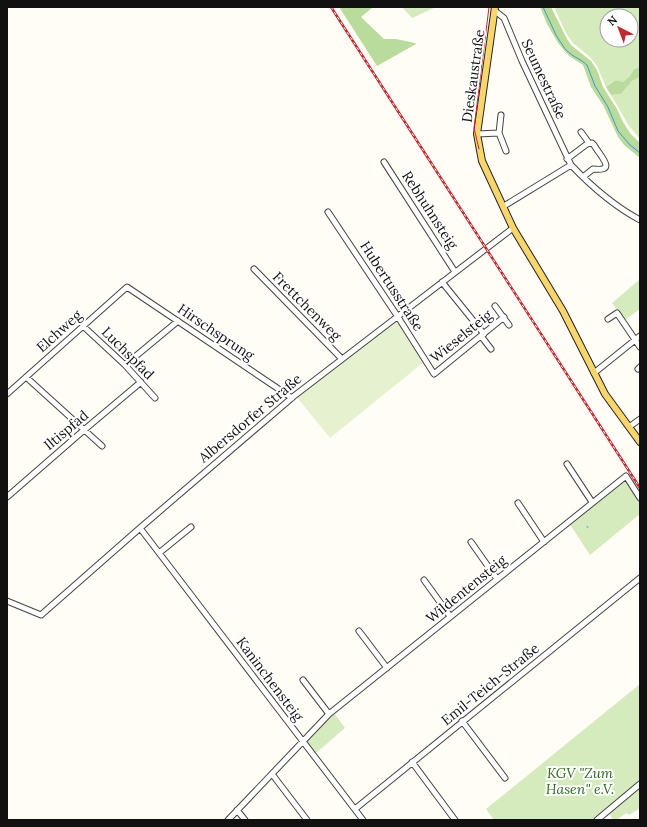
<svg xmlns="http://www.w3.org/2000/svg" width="647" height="827" viewBox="0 0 647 827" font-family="Lora,serif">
  <rect width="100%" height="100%" fill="#fffdf5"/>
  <path fill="#d5ebbd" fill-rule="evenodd" d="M 402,7 L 436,7 L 412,18 Z
    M 554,7 L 640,7 L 640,67 L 634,69 L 630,76 L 623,82 L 616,80 L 606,87 L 597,66 L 590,57 L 573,43 L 566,33 ZM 607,16 L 631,16 L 631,40 L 607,40 Z
    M 640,77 L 640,139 L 629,126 L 611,95 L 621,94 L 632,81 Z
    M 640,279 L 640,309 L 625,320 L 612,303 Z
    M 625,478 L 640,501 L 640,514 L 590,555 L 569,523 Z
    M 640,684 L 640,781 L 594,820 L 494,820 L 486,809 Z
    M 334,713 L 345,728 L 316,753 L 305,742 Z
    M 640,786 L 640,808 L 629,815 L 626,813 L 617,820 L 613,820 L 609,813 Z"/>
  <path fill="#b9dc9c" d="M 339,7 L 373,7 L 361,17 L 384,39 L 396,39 L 415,43 L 416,44 L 377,66 Z
    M 540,7 L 551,7 L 567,39 L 571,45 L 591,61 L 597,70 L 603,87 L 617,109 L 623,122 L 630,133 L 640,143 L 640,158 L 624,145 L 618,137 L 603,105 L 591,87 L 583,65 L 569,56 L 558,43 L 547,24 Z
    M 640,67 L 640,77 L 632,81 L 621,94 L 611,95 L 606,87 L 616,80 L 623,82 L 630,76 L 634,69 Z"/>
  <path fill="#e6f2cf" d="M 398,320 L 424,362 L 330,438 L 296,396 Z"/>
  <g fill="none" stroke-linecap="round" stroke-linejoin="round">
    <path stroke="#3f96cf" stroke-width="1" d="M 543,7 L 556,35 L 565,49 L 572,55 L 582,61 L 587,65 L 595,86 L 608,107 L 618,131 L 630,145 L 640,153
      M 587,527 L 588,527"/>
    <g stroke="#444" stroke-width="7">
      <path id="minor" d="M 495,11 L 504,18 L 522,61 L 571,165 C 591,186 614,206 640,220
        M 501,115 L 499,133 L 506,151
        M 581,132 L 589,143
        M 477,134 L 499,133
        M 567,159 L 587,144 L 592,143 L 594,145 C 600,156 618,172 593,169 L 583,177
        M 384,162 L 455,272
        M 504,206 L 571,165
        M 328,212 L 398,317 L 434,374 L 504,317
        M 254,269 L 342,359
        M 442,282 L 484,334
        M 495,306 L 509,325
        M 608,319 L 617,313 L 640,347
        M 83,326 L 125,365 L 155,398
        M 481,336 L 491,349
        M 125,365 L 178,321
        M 638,369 L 640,367
        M 594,373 L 640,336
        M 26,377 L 102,446
        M 7,394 L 127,287 L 292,398
        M 629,427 L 640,419
        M 567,464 L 592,502
        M 7,497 L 84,430 L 141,382
        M 518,503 L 544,542
        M 140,528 L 363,820
        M 471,542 L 497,579
        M 159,553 L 191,527
        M 424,580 L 450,616
        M 7,601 L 41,615 L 140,528 L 294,396 L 513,228
        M 359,631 L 387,668
        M 303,680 L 329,714
        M 462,721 L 505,778
        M 412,762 L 455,820
        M 272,774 L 307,820
        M 355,809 L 640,578
        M 237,810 L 245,820
        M 228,820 L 329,714 L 626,476 L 640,498
        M 597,820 L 640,784"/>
    </g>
    <g stroke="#222" stroke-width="8">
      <path id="major" d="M 495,7 L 477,134 L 482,161 L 513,228 L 563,311 L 605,394 L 640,442"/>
    </g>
    <use href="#minor" stroke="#fff" stroke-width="5"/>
    <use href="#major" stroke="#f9d66b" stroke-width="6"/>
    <path stroke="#c4262e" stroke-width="1" d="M 479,149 L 474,128 L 489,7"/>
    <g stroke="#c4262e" stroke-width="2.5">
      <path id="rail" d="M 331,7 L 640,488"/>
    </g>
    <use href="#rail" stroke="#fff" stroke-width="1" stroke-dasharray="3" stroke-linecap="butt"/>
  </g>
  <g text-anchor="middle" stroke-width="4" stroke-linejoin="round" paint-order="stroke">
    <g font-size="14" fill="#111" stroke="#fff">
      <text transform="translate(473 76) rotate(-82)" y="5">Dieskaustraße</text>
      <text transform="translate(544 79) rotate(65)" y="5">Seumestraße</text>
      <text transform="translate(430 210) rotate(57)" y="5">Rebhuhnsteig</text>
      <text transform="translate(392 286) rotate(57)" y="5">Hubertusstraße</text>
      <text transform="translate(307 306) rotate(45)" y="5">Frettchenweg</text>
      <text transform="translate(59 331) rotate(-42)" y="5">Elchweg</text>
      <text transform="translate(216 332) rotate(34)" y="5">Hirschsprung</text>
      <text transform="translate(461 336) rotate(-39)" y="5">Wieselsteig</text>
      <text transform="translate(128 353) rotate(45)" y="5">Luchspfad</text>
      <text transform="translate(250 418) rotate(-40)" y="5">Albersdorfer Straße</text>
      <text transform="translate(66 430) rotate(-40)" y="5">Iltispfad</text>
      <text transform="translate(466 589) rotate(-39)" y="5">Wildentensteig</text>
      <text transform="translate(270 679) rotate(53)" y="5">Kaninchensteig</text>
      <text transform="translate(490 684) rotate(-39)" y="5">Emil-Teich-Straße</text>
    </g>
    <g font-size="14" font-style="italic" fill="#2f6b1f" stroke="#fff">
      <text x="580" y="778">KGV "Zum<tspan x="580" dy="16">Hasen" e.V.</tspan></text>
    </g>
  </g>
  <rect width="647" height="827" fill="none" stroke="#111111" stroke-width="16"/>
  <g transform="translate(619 28) rotate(318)"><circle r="19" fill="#ffffff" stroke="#a0a0a0"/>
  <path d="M0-3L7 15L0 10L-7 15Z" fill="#c4262e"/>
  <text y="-6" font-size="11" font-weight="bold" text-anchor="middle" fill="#111111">N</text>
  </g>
</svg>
